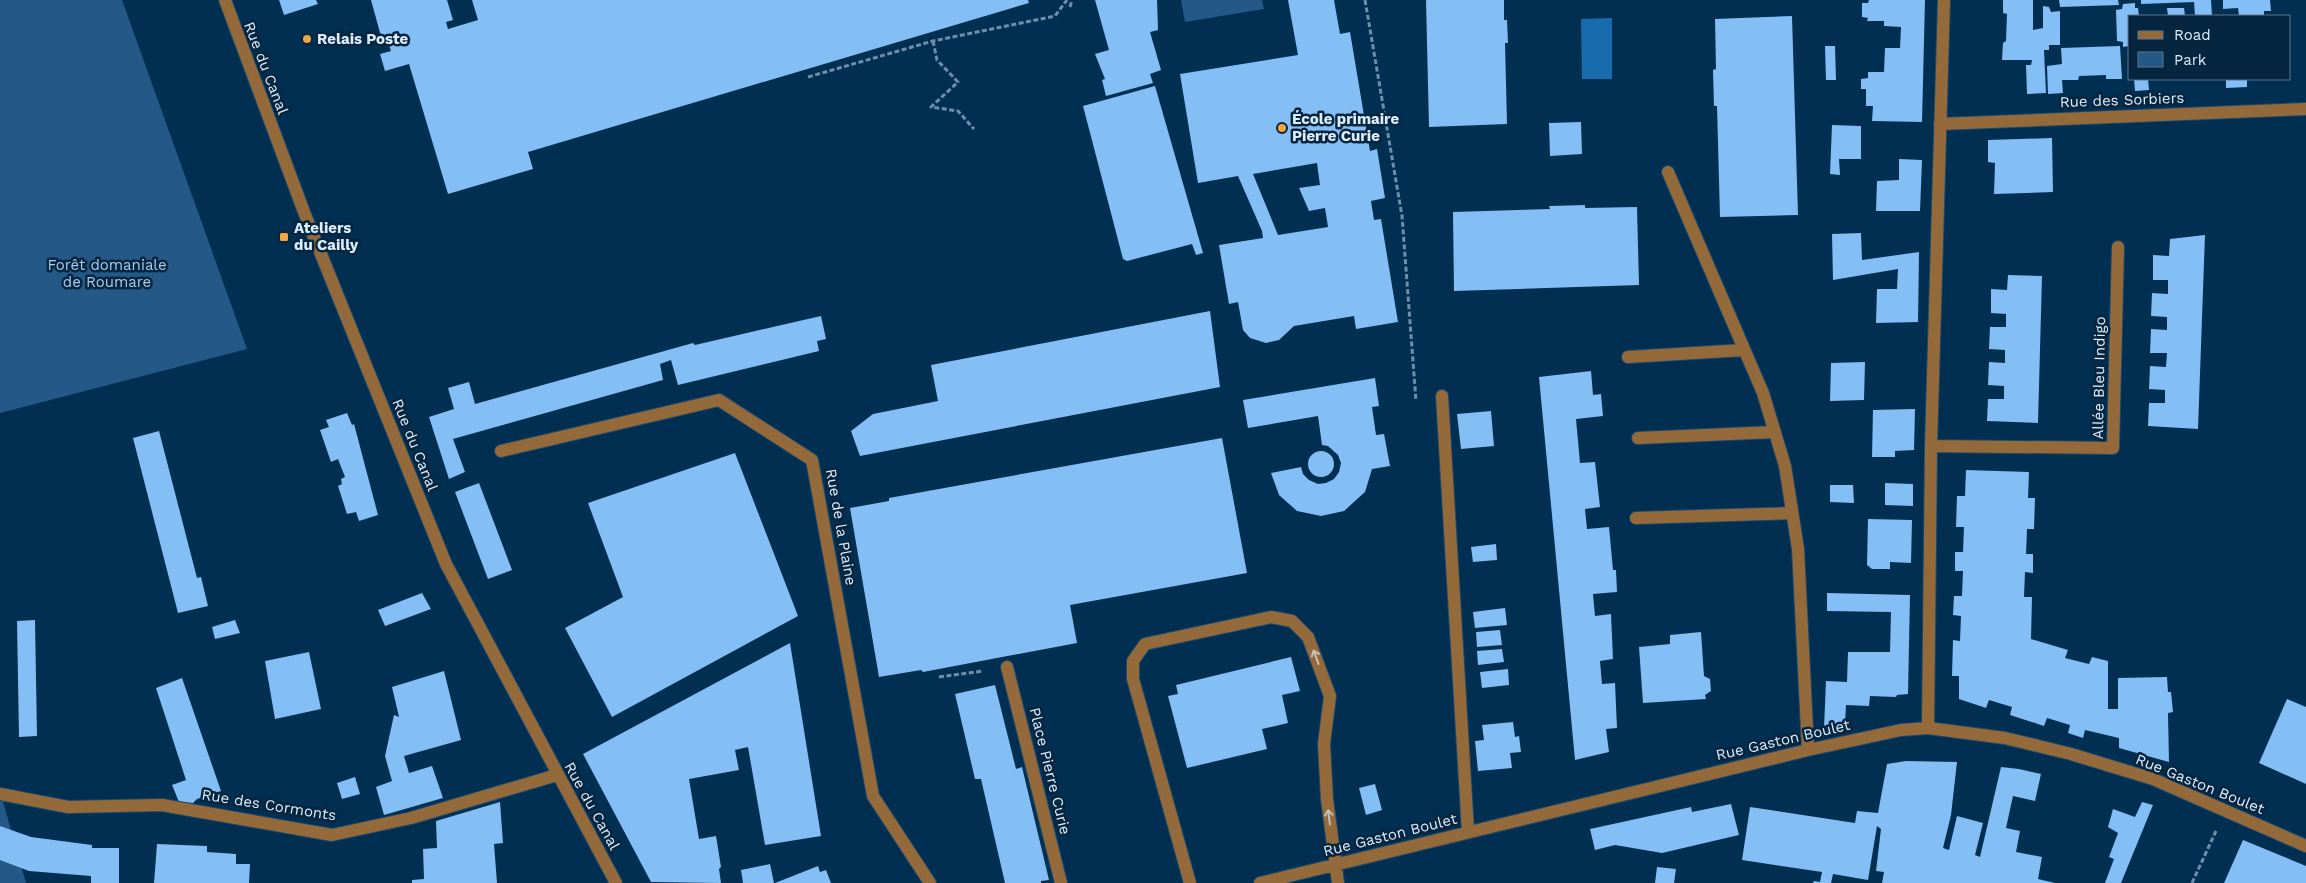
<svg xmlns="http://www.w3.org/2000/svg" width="2306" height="883" viewBox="0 0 2306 883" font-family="'Work Sans',sans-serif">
  <rect width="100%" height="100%" fill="#002f52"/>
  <path fill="#245886" d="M 0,0 L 122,0 L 247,349 L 0,413 Z
    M 1181,0 L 1262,0 L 1264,9 L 1185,22 Z
    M 0,791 L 26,883 L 0,883 Z"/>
  <path fill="#186cad" d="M 1612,18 L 1612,79 L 1582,79 L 1581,19 Z"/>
  <path fill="#83bef5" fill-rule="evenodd" d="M 279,0 L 316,0 L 318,4 L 284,15 Z
    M 371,0 L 447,0 L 453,20 L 446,22 L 448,29 L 478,20 L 472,0 L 1028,0 L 1029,3 L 528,152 L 533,169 L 448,194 L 409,64 L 385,71 L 380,54 L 391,51 L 387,39 L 382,40 Z
    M 1095,0 L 1157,0 L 1158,30 L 1150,32 L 1161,70 L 1150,74 L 1153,83 L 1106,96 L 1102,80 L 1105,79 L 1095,54 L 1109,50 Z
    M 1288,0 L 1334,0 L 1340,34 L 1350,32 L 1370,151 L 1377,149 L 1385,198 L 1371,201 L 1374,220 L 1381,219 L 1398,322 L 1356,329 L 1354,316 L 1294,326 L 1279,340 L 1266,343 L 1250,338 L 1243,330 L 1238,302 L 1229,304 L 1219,245 L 1263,238 L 1262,231 L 1238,176 L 1198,183 L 1180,74 L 1298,55 ZM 1317,163 L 1320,185 L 1299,188 L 1309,211 L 1325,208 L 1328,227 L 1278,235 L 1253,174 Z
    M 1426,0 L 1504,0 L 1504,20 L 1507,20 L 1508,43 L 1505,43 L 1507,124 L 1429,127 Z
    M 1869,0 L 1925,0 L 1922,122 L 1872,121 L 1873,106 L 1866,106 L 1866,89 L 1861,89 L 1861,79 L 1868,78 L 1868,72 L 1884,72 L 1885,48 L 1900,48 L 1901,27 L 1884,26 L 1884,21 L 1867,21 L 1868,18 L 1862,17 L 1862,3 L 1868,3 Z
    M 2003,0 L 2033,0 L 2033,30 L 2043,28 L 2043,6 L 2049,7 L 2051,12 L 2060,11 L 2060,45 L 2049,45 L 2049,50 L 2044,50 L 2046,93 L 2027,94 L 2026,65 L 2031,65 L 2032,60 L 2002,60 L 2003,43 L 2006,41 L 2007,14 L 2003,13 Z
    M 2059,0 L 2118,0 L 2119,5 L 2060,7 Z
    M 2141,0 L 2211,0 L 2212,16 L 2195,16 L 2194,2 L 2141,4 Z
    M 2223,0 L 2270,0 L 2271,11 L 2264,11 L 2264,16 L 2239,16 L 2238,8 L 2223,9 Z
    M 2135,3 L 2135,8 L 2138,8 L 2139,16 L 2130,16 L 2130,46 L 2123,47 L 2123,42 L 2117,41 L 2116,10 L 2122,9 L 2123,4 Z
    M 2167,8 L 2184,8 L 2185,16 L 2168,16 Z
    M 1792,16 L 1798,215 L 1720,217 L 1717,106 L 1714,106 L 1713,70 L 1716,69 L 1715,19 Z
    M 1825,46 L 1835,46 L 1836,80 L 1826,80 Z
    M 2120,46 L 2122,79 L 2106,79 L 2106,75 L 2079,76 L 2078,80 L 2062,80 L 2063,93 L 2048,94 L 2047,66 L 2062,64 L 2061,48 Z
    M 2134,79 L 2148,79 L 2149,90 L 2135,91 Z
    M 2226,79 L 2247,79 L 2247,87 L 2226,88 Z
    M 1155,86 L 1203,253 L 1196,255 L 1192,244 L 1127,261 L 1123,259 L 1083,106 Z
    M 1581,122 L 1582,154 L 1550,156 L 1549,123 Z
    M 1832,125 L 1861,126 L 1861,159 L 1839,159 L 1840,175 L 1830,174 Z
    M 2052,138 L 2053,192 L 1994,194 L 1995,163 L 1988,162 L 1988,140 Z
    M 1899,159 L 1922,160 L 1920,211 L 1876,211 L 1877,181 L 1899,180 Z
    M 1585,205 L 1585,208 L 1637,207 L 1639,285 L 1454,291 L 1453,212 L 1550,209 L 1549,206 Z
    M 1861,233 L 1862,260 L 1919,252 L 1918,322 L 1876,323 L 1877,289 L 1897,289 L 1898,269 L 1833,280 L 1832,234 Z
    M 2205,235 L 2198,429 L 2148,426 L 2149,403 L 2165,403 L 2165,390 L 2149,389 L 2150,366 L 2166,367 L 2167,353 L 2150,353 L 2151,329 L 2167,330 L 2167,317 L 2151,316 L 2152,293 L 2168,294 L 2168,280 L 2153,280 L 2153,255 L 2169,256 L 2170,239 Z
    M 2008,275 L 2042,276 L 2038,423 L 1987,421 L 1988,399 L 2004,399 L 2004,386 L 1988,385 L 1989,362 L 2005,363 L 2005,350 L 1989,349 L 1990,327 L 2006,327 L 2006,314 L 1991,313 L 1991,289 L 2007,290 Z
    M 1210,311 L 1220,387 L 860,456 L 851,431 L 873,414 L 938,401 L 931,365 Z
    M 821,316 L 826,339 L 817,341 L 819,351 L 678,385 L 671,360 L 660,364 L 663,380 L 453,439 L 465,472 L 449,479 L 429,417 L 454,409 L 448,388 L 469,382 L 475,404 L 693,343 L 695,345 Z
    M 1865,362 L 1864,400 L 1830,401 L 1831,363 Z
    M 1591,371 L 1593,395 L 1601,394 L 1603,416 L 1576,419 L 1580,463 L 1595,462 L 1600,507 L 1585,509 L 1587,529 L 1609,527 L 1613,570 L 1616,570 L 1617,592 L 1593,594 L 1595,616 L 1611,614 L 1613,659 L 1600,661 L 1602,684 L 1615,683 L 1617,728 L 1606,729 L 1609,752 L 1575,760 L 1539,377 Z
    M 1375,378 L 1379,406 L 1372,407 L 1376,435 L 1384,434 L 1390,466 L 1372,469 L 1365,492 L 1344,511 L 1321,516 L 1297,511 L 1279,495 L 1271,473 L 1301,467 L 1303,474 L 1309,480 L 1318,484 L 1326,483 L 1334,479 L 1339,472 L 1341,463 L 1338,455 L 1328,446 L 1322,445 L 1318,416 L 1248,428 L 1243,400 Z
    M 1915,409 L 1914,450 L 1895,451 L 1895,457 L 1872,457 L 1873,410 Z
    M 1491,411 L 1494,446 L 1461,449 L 1457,414 Z
    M 347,413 L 352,425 L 354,424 L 378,515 L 359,521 L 356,512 L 347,514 L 338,486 L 342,484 L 341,479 L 345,477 L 338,459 L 331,462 L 320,430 L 329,427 L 326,420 Z
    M 159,431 L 197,578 L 201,577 L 208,606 L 178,613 L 133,438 Z
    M 1222,438 L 1247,573 L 1070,605 L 1077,643 L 923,672 L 921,670 L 879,677 L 850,508 L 889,501 L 889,498 Z
    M1308 464a13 13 0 1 1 26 0a13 13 0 1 1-26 0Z
    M 735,453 L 798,616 L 612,717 L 565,628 L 623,597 L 588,503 Z
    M 1966,470 L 2029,472 L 2028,498 L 2035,498 L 2034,529 L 2027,529 L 2026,554 L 2033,554 L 2033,573 L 2025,572 L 2024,597 L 2032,597 L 2031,639 L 2068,650 L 2065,658 L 2089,664 L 2092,657 L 2108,661 L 2108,709 L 2118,709 L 2118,678 L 2167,677 L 2168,692 L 2171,692 L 2173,712 L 2168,713 L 2169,762 L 2119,748 L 2119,738 L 2085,730 L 2083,738 L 2068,733 L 2070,725 L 2047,718 L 2044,726 L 2010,715 L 2012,707 L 1989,700 L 1986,708 L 1959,699 L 1959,676 L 1952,676 L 1953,640 L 1960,641 L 1961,616 L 1953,615 L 1954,596 L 1962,596 L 1963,571 L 1955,571 L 1955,552 L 1963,552 L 1964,527 L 1956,527 L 1957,496 L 1965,496 Z
    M 479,483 L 512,570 L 488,579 L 455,492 Z
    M 1885,483 L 1913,484 L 1913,506 L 1885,505 Z
    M 1830,485 L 1853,485 L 1854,503 L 1830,502 Z
    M 1868,519 L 1912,520 L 1911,563 L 1890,562 L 1890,569 L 1872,569 L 1867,565 Z
    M 1496,544 L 1497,560 L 1473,562 L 1471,547 Z
    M 422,593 L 431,609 L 385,626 L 378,610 Z
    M 1827,593 L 1910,595 L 1908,694 L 1897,695 L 1896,697 L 1870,696 L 1869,706 L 1846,705 L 1845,723 L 1824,728 L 1826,681 L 1847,682 L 1848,652 L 1890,652 L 1891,612 L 1827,611 Z
    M 1505,608 L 1507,625 L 1475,628 L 1473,612 Z
    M 35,620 L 37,736 L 19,737 L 17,621 Z
    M 235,620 L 240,633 L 215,639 L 212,627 Z
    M 1500,630 L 1502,645 L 1477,647 L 1476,632 Z
    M 1701,632 L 1704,676 L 1710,679 L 1711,691 L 1705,695 L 1706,699 L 1643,703 L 1639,647 L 1670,644 L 1670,635 Z
    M 790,643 L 821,836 L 765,845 L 748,747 L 735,750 L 739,770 L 689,779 L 699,839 L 716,836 L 721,867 L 719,869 L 721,883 L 651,882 L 583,754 Z
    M 1502,649 L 1504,662 L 1478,665 L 1477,651 Z
    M 309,652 L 321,709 L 275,719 L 265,661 Z
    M 1291,657 L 1300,691 L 1282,695 L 1288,723 L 1262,729 L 1267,749 L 1187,768 L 1168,696 L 1178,694 L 1176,685 Z
    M 1508,669 L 1509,685 L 1482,688 L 1480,672 Z
    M 444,671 L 461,740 L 404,756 L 409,773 L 432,766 L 443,798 L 384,815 L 376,787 L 392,781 L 385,756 L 394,715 L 399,717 L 392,687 Z
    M 182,678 L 221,791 L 197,799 L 193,803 L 179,802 L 172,785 L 186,780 L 156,688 Z
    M 995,685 L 1016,769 L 1022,767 L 1049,880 L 1041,881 L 1041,883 L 1005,883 L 981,779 L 975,779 L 955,694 Z
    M 2287,699 L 2306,707 L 2306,784 L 2259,763 Z
    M 1513,722 L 1515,737 L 1519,736 L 1521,752 L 1510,753 L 1512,768 L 1478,771 L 1475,741 L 1484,740 L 1482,725 Z
    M 1906,761 L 1957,762 L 1951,815 L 1943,848 L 1949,850 L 1957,816 L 1983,823 L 1975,855 L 1980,857 L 2001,767 L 2019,769 L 2041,774 L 2035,801 L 2013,796 L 2006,828 L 2020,831 L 2016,852 L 2042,857 L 2038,879 L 2055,883 L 1882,883 L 1884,872 L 1876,871 L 1881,829 L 1877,826 L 1868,880 L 1833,874 L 1831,883 L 1813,883 L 1814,881 L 1820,882 L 1822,872 L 1742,860 L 1750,807 L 1855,823 L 1857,811 L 1878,813 L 1887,764 Z
    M 355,777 L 360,794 L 342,799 L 337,783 Z
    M 1375,784 L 1382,810 L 1366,815 L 1359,788 Z
    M 500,802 L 503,843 L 494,844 L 497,883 L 412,883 L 412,880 L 424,879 L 423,849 L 437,848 L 436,821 Z
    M 2142,802 L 2153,805 L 2121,883 L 2105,883 L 2114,859 L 2109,857 L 2118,833 L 2108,827 L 2113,809 L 2135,817 Z
    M 1731,804 L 1739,835 L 1662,853 L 1615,845 L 1595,850 L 1590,829 L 1691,807 L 1692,812 Z
    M 0,826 L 31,837 L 92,845 L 92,848 L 119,848 L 119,883 L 91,883 L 91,876 L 29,871 L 0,860 Z
    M 2243,840 L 2306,866 L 2306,883 L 2224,883 Z
    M 157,844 L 207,846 L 207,852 L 236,854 L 236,864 L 250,864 L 249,883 L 154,883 Z
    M 770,864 L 774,883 L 743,883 L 741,870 Z
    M 818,866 L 820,872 L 826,870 L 831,883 L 775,883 Z
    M 1657,867 L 1676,869 L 1674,883 L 1655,883 Z"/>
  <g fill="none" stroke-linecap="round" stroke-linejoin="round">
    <g stroke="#1f4a6a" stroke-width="14">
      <path id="minor" d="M 225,0 L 304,212 L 446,564 L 616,883
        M 1940,124 L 2306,109
        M 1668,172 L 1763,393 L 1785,466 L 1798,549 L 1808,750
        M 1628,357 L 1744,350
        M 1442,396 L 1468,832
        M 1638,438 L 1775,432
        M 1931,446 L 2113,448 L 2118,247
        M 501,451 L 719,400 L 812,460 L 873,796 L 930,883
        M 1636,518 L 1792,513
        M 1007,667 L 1061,883
        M 1928,728 L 1931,446 L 1944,0
        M 0,794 L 68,807 L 162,805 L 332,835 L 411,818 L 557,775
        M 1190,883 L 1133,679 L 1133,661 L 1145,644 L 1271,617 L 1292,621 L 1308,637 L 1330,696 L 1324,744 L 1327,799 L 1338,883
        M 1260,883 L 1808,750 L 1901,730 L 1928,728 L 2005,738 L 2071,754 L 2153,779 L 2306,846"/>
    </g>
    <path stroke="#6e8ea9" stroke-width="3" stroke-dasharray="5 2.5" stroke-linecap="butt" d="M 1365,0 L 1402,216 L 1416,401
      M 1070,7 L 1072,0
      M 933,41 L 937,60 L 958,82 L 931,107 L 958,111 L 974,129
      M 808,77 L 933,41 L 1055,16 L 1067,0
      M 939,677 L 983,671
      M 2192,883 L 2216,831"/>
    <use href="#minor" stroke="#956a3a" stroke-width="12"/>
  </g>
  <defs><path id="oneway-shaft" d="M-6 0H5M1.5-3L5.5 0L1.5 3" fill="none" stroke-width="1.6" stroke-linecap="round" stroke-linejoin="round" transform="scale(1.25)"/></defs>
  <g stroke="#c3bfba">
    <use href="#oneway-shaft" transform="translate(1316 657) rotate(-110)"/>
    <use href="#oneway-shaft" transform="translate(1329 817) rotate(-97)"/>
  </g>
  <g fill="#f3a443" stroke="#06253e" stroke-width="2">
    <circle cx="307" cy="39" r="5"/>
    <circle cx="1282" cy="128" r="5"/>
    <rect x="279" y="232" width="10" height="10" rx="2.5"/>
  </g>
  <g text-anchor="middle" stroke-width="5" stroke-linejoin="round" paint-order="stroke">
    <g font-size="15" font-weight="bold" fill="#dcedff" stroke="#06253e" text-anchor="start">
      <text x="317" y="44">Relais Poste</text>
      <text x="1292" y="124">École primaire<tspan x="1292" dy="17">Pierre Curie</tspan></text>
      <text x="294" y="233">Ateliers<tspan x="294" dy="17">du Cailly</tspan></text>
    </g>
    <g font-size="15" fill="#dcedff" stroke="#06253e">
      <text transform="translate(266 68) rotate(69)" y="5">Rue du Canal</text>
      <text transform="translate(2122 100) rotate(-2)" y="5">Rue des Sorbiers</text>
      <text transform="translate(2099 378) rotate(-89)" y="5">Allée Bleu Indigo</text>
      <text transform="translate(415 445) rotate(68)" y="5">Rue du Canal</text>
      <text transform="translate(841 527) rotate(80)" y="5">Rue de la Plaine</text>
      <text transform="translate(1783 740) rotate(-13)" y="5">Rue Gaston Boulet</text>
      <text transform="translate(1050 771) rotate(76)" y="5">Place Pierre Curie</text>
      <text transform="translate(2200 784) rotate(22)" y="5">Rue Gaston Boulet</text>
      <text transform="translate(269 805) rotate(9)" y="5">Rue des Cormonts</text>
      <text transform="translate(592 806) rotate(61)" y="5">Rue du Canal</text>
      <text transform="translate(1390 835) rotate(-14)" y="5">Rue Gaston Boulet</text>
    </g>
    <g font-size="15" fill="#a7cbee" stroke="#06253e">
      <text x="107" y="270">Forêt domaniale<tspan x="107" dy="17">de Roumare</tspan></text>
    </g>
  </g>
  <rect x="2128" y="15" width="162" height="65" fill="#06253e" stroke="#5c758b"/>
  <rect x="2138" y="31" width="25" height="8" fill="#956a3a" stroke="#5c758b"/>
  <text x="2174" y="40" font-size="15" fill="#dcedff">Road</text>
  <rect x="2138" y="52" width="25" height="15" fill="#245886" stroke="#5c758b"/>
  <text x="2174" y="65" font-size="15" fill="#dcedff">Park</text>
</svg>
